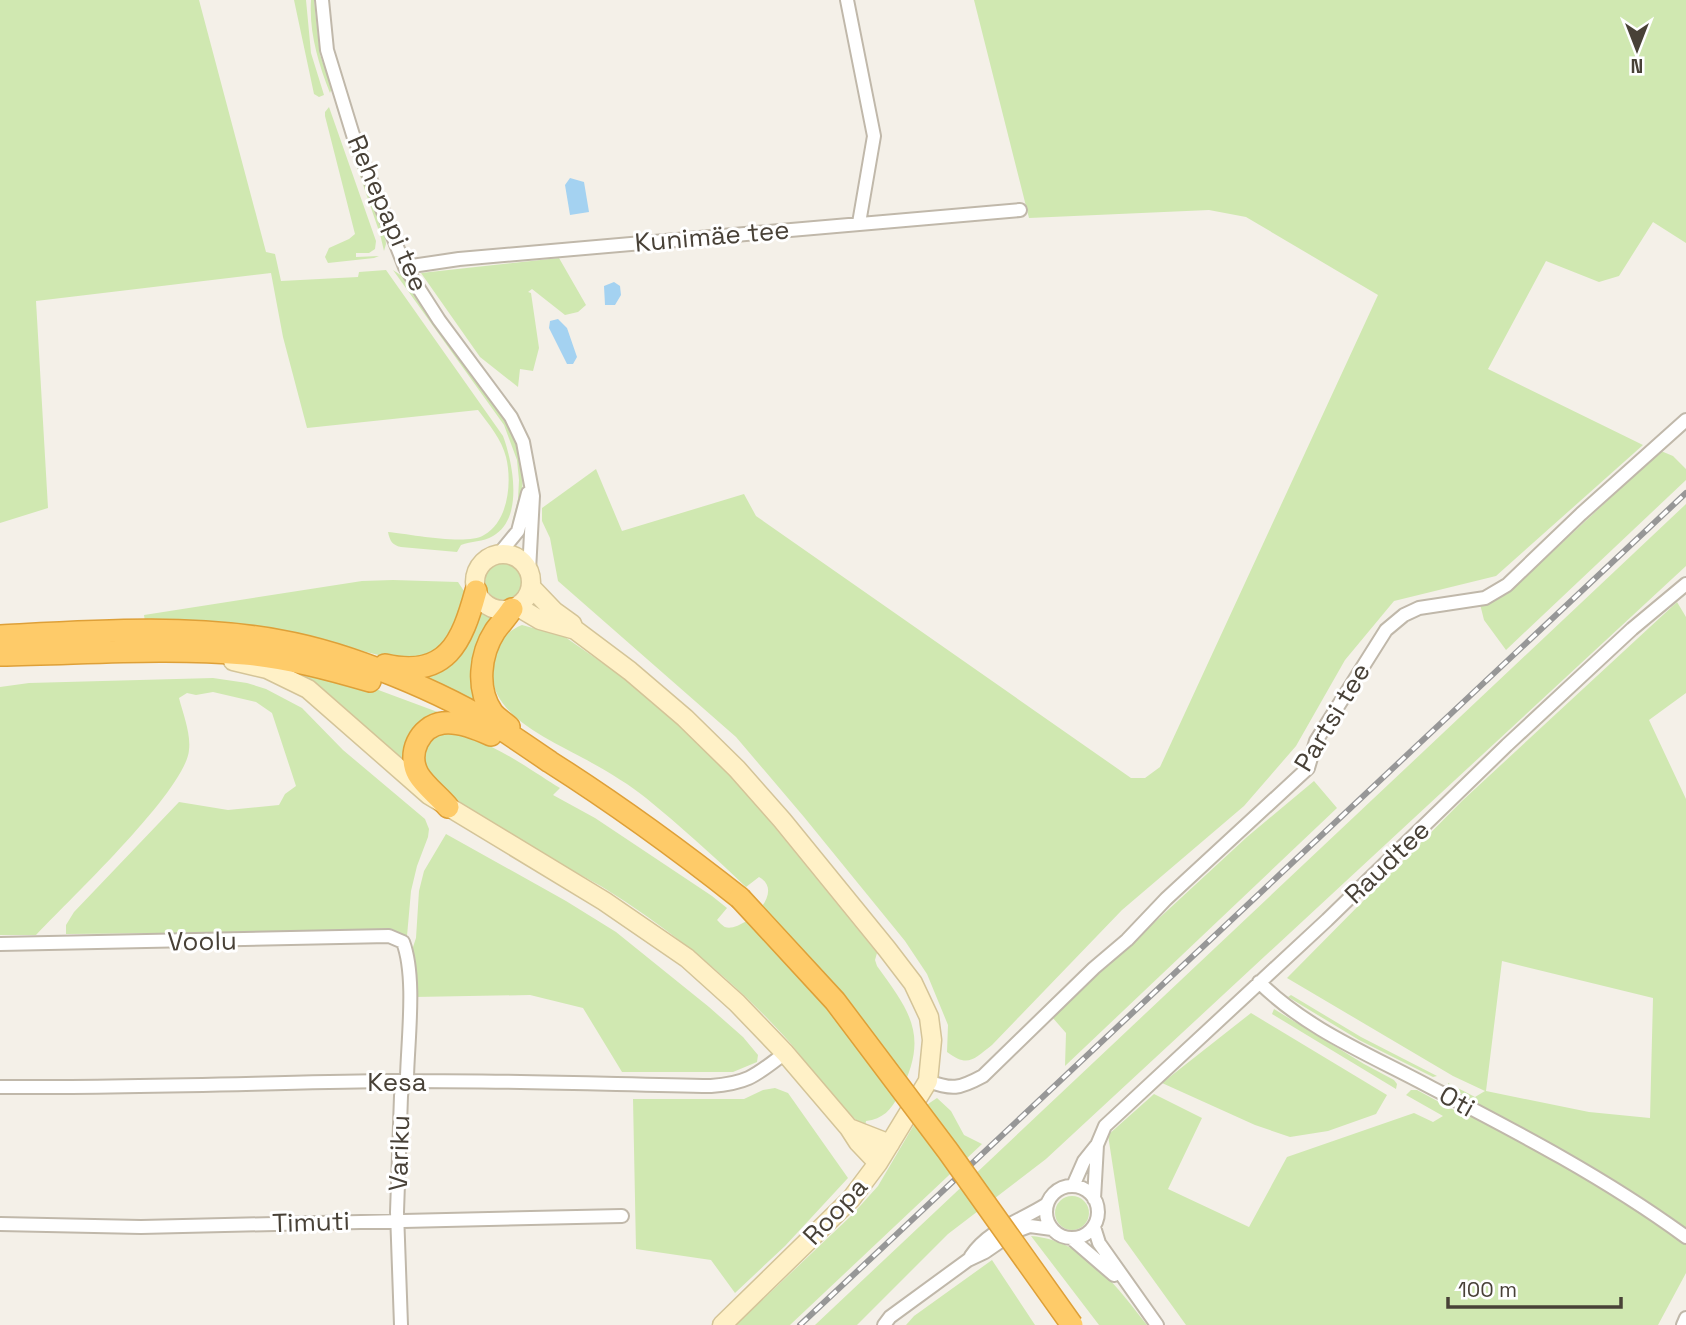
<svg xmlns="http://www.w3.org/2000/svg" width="1686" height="1325" viewBox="0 0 1686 1325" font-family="'Space Grotesk',sans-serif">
  <rect width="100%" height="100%" fill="#f4f0e8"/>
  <path fill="#d0e8b1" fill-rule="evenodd" d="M 0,0 L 199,0 L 266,252 L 275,254 L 281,281 L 358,277 L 359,272 L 386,270 L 503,436 C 513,463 524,519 493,536 C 483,542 471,541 461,545 L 457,552 L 401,547 C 392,545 390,541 388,532 C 410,534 467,546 484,535 C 509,521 512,481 506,457 C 502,440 488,423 478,410 L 307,428 L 283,337 L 271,273 L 36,301 L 48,508 L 0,523 Z
    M 294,0 L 306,0 L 311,53 L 324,95 L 319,97 L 314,94 Z
    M 311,0 L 314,0 L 320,55 L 332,88 L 330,93 C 318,63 309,32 311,0 Z
    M 974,0 L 1686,0 L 1686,243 L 1653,222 L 1619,276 L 1599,282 L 1546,261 L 1488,369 L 1643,445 L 1496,576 L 1394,601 L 1345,660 L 1296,746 L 1244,806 L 1122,910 L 992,1045 C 974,1059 968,1068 947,1052 L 948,1025 L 927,974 L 905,941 L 804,817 L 736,737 L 558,581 L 550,538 L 542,521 L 542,508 L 596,469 L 622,531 L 744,494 L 756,516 L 1131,778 L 1145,778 L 1160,767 L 1378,295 L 1246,217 L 1209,210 L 1029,218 Z
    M 336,106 L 339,108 L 385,234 L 386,244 L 384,251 L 380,234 Z
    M 329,107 L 376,241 L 375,249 L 369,253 L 356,253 L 356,257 L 379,256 L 374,258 L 328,263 L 325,257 L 329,248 L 349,239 L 355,234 L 325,116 L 325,112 Z
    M 559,258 L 586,305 L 578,312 L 565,315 L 532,289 L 528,292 L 531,293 L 539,348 L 533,371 L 520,369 L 518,387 L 480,357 L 421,273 Z
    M 393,270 L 402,276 C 423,307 445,338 467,369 C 488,397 515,426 521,462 C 525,484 521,504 515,526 L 512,523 L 518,499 L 519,480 L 517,460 L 504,425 Z
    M 1661,451 L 1673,456 L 1686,469 L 1686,480 L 1506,650 L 1484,620 L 1480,604 L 1507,594 Z
    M 1686,504 L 1686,566 L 1046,1159 L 948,1234 L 857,1325 L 815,1325 Z
    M485 581a19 19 0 1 1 38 0a19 19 0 1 1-38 0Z
    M 393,580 L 458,582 L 464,591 L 465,602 L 445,643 L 432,653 L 411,660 L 386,657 L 293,633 L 207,621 L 145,622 L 144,615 L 362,581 Z
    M 1677,602 L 1686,617 L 1686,693 L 1649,720 L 1686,799 L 1686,1273 L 1658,1325 L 1186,1325 L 1124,1239 L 1108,1135 L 1154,1094 L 1202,1118 L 1168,1189 L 1249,1227 L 1287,1157 L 1414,1113 L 1433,1122 L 1443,1116 L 1406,1095 L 1411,1090 L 1417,1090 L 1454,1110 L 1471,1099 L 1448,1087 L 1448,1083 L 1475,1097 L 1485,1091 L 1453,1076 L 1287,978 L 1462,801 ZM 1502,961 L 1653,998 L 1650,1118 L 1589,1112 L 1486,1091 Z
    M 480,609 L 496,618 L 483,709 L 415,675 Z
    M 522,625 L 565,637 L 627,680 L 684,730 L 746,792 L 877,953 L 875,960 L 877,966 C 912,1014 929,1037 899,1095 C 891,1110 883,1119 866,1121 L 865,1127 C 832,1102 812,1067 784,1036 C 732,979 670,929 604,888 C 565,864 423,799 423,752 L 432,736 C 469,723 528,769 560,788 L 553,795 L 595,818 L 712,896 L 727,908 L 717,920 C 718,921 724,927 725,927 C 740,934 788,893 759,877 L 746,887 C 714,856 680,826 646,798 C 630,785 610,773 592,763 C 554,741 476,713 495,655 C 501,640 507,631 522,625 Z
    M 287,669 L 373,688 L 443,714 L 407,769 Z
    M 213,678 L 247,683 L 266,689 L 302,708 L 343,750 L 425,819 L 429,829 L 428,837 L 417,866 L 411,891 L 407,936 L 395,931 L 66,934 L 66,925 L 74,912 L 179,802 L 228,810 L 279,805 L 285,794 L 296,786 L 272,713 L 256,702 L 213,692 L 196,695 L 187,693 L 179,698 C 183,714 191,733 189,750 C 186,790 68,901 36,935 L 0,935 L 0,687 L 29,683 Z
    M 1314,781 L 1337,808 L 1065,1066 L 1066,1033 L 1052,1017 L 1247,837 Z
    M 446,834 L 566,901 L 616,932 L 709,1007 L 743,1037 L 758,1055 L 757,1062 L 733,1072 L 622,1072 L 583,1008 L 530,995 L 414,997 L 412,950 L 416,938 L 419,891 L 424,871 Z
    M 1291,995 L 1361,1037 L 1437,1076 L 1433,1077 L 1359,1040 L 1288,997 Z
    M 1274,1009 L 1364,1064 L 1394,1080 L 1397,1084 L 1396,1089 L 1272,1014 Z
    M 1251,1013 L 1387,1095 L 1376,1114 L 1328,1131 L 1290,1137 L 1255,1125 L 1162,1083 Z
    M 775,1088 L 788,1093 L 848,1178 L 785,1246 L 735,1293 L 711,1260 L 636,1249 L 633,1099 L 744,1099 L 763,1090 Z
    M 937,1098 L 951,1111 L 964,1135 L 982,1144 L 790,1325 L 736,1325 L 852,1215 L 878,1186 L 925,1106 Z
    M1055 1213a17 17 0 1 1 34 0a17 17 0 1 1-34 0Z
    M 1031,1236 C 1084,1240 1116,1286 1147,1325 L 1099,1325 Z
    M 992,1260 L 1035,1325 L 906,1325 L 914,1316 Z"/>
  <path fill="#a4d2f1" d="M 570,178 L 584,182 L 589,212 L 570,215 L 565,185 Z
    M 614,282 L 620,286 L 621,295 L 615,305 L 605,305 L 604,286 Z
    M 558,319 L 567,328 L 577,357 L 573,364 L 567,364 L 549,328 L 550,321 Z"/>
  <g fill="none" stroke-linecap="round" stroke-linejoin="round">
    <g stroke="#c0b8aa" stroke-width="16">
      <path id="street" d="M 322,0 L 327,50 L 353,135 L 405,267 L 439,320 L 511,417 L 523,442 L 533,496 L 529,571
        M 847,0 L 874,136 L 859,223
        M 405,267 L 459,259 L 1020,210
        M 499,554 L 518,531 L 528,493
        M 0,944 L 389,936 L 403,942 C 416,976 408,1038 407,1077 L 403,1081 L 401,1096 L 397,1212 L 401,1325
        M 1259,982 C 1307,1030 1373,1056 1432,1088 C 1519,1133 1607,1179 1686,1237
        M 928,1081 C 952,1090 959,1089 983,1076 L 1094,968 L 1127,940 L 1166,899 L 1308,768 L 1316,741 L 1386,630 L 1404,615 L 1419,608 L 1485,598 L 1507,585 L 1581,514 L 1686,420
        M 0,1087 C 127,1088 255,1083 382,1081 C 492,1080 601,1084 711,1086 C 749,1083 756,1075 785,1053
        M 1073,1186 L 1084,1161 L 1096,1146
        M1046 1212a26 26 0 1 1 52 0a26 26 0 1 1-52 0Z
        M 1094,1199 L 1097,1145 L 1105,1126 L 1327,920 L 1507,745 L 1632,629 L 1686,584
        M 0,1224 L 141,1227 L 622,1216
        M 1094,1227 L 1099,1243 L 1157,1325
        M 1071,1238 L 1114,1275
        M 971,1256 C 989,1229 1021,1221 1047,1204
        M 884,1325 L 890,1317 L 968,1260 L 985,1252 L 1014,1232 L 1030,1226 L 1052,1229
        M 1683,1325 L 1686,1318"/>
    </g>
    <g stroke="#d4c498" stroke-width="21">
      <path id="secondary" d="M475 582a28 28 0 1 1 56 0a28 28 0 1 1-56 0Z
        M 531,587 L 554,611 L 572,624 L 574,629 L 630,671 L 685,718 L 737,769 L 782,820 L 887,949 L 913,983 L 929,1017 L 932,1040 L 928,1081 L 878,1163 L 851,1199 L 722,1325
        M 518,607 L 540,620 L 572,629
        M 233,661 L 267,669 L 308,689 L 429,795 L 604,901 L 687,958 L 737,1003 L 785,1053 L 849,1128 L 858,1142 L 878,1163
        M 849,1128 L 890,1144"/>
    </g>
    <g stroke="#dea038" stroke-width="24">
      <path id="highway" d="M 0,636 C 93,631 189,624 281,641 C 349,653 443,692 501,729 C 518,740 534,751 550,762 C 616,804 678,849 740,898
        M 0,655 C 81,654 164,647 245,654 C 288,658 329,669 370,681
        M 385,665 C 447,679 462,642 476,591
        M 509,727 C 504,722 496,718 492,712 C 476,689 480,654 495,631 C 500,624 507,617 512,609
        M 448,807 C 439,796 425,786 418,774 C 407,754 419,726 443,723 C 458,721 478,729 491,735"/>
    </g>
    <use href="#street" stroke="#fff" stroke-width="12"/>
    <use href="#secondary" stroke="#fff1c7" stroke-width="18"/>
    <use href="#highway" stroke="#fecb69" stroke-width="21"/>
    <g stroke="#979797" stroke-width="6">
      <path id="rail" d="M 800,1325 L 1686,493"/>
    </g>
    <use href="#rail" stroke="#fff" stroke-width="3.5" stroke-dasharray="10" stroke-linecap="butt"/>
    <g stroke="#dea038" stroke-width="24" stroke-linecap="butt">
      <path id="highway-bridge" d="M 740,898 L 835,1001 L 948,1151 L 1072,1325"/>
    </g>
    <use href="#highway-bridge" stroke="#fecb69" stroke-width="21"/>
  </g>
  <g text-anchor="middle" stroke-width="6" stroke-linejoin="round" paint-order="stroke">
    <g font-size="26" fill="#484137" stroke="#fff">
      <text transform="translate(388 213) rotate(67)" y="9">Rehepapi tee</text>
      <text transform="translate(712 236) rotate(-5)" y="9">Kunimäe tee</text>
      <text transform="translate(1332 717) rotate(-59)" y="9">Partsi tee</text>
      <text transform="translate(1387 862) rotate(-44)" y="9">Raudtee</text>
      <text transform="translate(202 941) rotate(-1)" y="9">Voolu</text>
      <text x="397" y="1091">Kesa</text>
      <text transform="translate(1457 1101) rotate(29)" y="9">Oti</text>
      <text transform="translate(399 1153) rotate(-88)" y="9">Variku</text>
      <text transform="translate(835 1211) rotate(-47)" y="9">Roopa</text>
      <text transform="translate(311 1222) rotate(-2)" y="9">Timuti</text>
    </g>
  </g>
  <g transform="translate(1637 49) rotate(180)" stroke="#ffffff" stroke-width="5" paint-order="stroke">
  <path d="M0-5L12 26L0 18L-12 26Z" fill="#484137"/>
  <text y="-10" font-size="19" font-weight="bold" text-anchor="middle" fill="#484137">N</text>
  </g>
  <path d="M1448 1297v10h173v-10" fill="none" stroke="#484137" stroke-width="3.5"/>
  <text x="1458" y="1297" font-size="21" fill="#484137" stroke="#ffffff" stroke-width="5" paint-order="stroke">100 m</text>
</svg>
